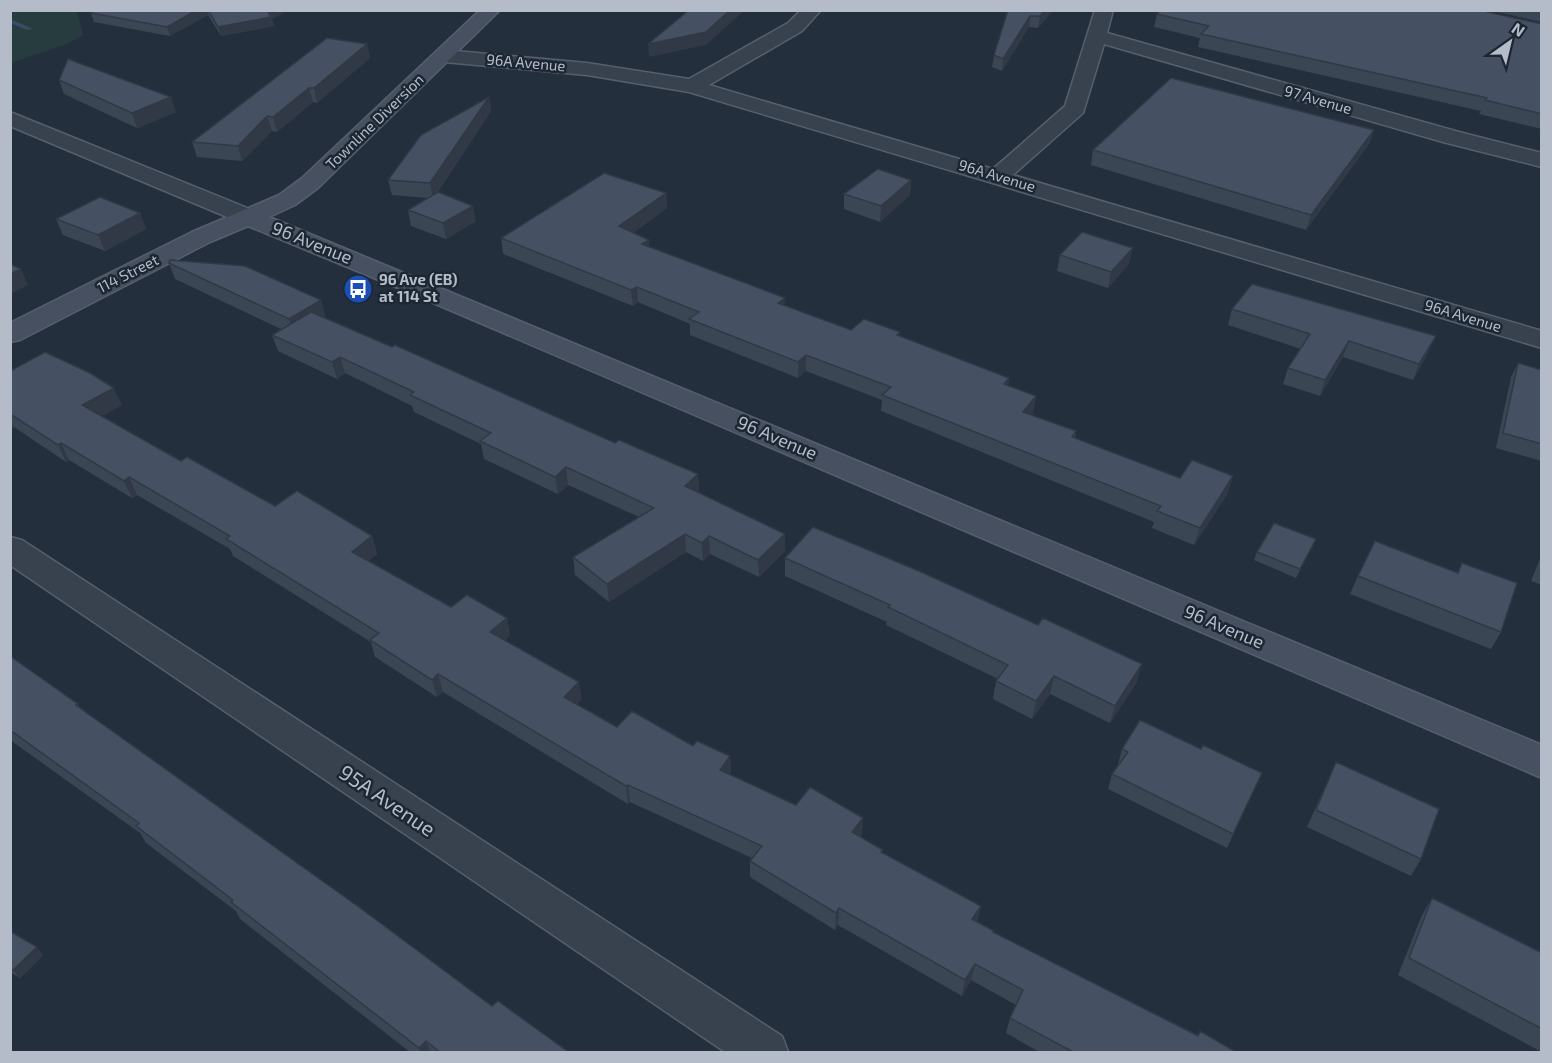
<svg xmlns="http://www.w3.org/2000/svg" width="1552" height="1063" viewBox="0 0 1552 1063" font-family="'Exo 2',sans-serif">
  <rect width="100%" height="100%" fill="#242f3e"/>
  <path fill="#263c3f" d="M 10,11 L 77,11 L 83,35 L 67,44 L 11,63 Z"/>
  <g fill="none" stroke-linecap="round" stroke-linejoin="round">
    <path fill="#394c67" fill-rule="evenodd" d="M 10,19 L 31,28 L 32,29 L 27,30 L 10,23 Z"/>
    <g stroke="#565f6c" stroke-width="3">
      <path id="street" d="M 801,10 L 821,10 L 802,31 L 709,85 L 993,169 L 1065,106 L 1095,10 L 1113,10 L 1107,33 L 1459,132 L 1542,153 L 1542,167 L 1443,142 L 1104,44 L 1083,113 L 1013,175 L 1542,331 L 1542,348 L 689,92 L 587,75 L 444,62 L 437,60 L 434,56 L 437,52 L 444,50 L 587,63 L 689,79 L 788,23 Z
        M 10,112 L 257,212 L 260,217 L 257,222 L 248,224 L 239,222 L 10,126 Z
        M 10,537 L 22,540 L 782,1036 L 788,1052 L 725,1052 L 10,565 Z"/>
    </g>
    <g stroke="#565f6c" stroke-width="3">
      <path id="secondary" d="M 480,10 L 500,10 L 318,188 L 295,205 L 269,217 L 1542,745 L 1542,778 L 403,290 L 248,226 L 210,242 L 20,340 L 10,342 L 10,323 L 192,232 L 279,195 L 302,178 Z"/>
    </g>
    <use href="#street" fill="#38414e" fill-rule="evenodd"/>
    <use href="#secondary" fill="#465061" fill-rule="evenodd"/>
  </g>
  <path fill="#3b4654" d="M 97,10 L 288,10 L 272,19 L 274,26 L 221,36 L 208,15 L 170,36 L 94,22 L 91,13 Z
    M 1008,10 L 1053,10 L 1038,28 L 1029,27 L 1002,71 L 992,67 L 994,55 Z
    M 1488,10 L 1542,10 L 1542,22 Z
    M 1157,14 L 1542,24 L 1542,129 L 1479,114 L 1481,111 L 1198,47 L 1200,38 L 1154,27 Z
    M 367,44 L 370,58 L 317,103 L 313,102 L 277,132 L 272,131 L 242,161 L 197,157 L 192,142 Z
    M 59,80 L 176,112 L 137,128 L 64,94 Z
    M 489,97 L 491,111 L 437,193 L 476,221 L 446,239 L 411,226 L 408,210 L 428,198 L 392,195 L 388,180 Z
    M 1374,130 L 1369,144 L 1306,230 L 1091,165 L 1093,150 Z
    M 911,180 L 910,195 L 880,222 L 844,209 L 844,194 Z
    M 666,193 L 667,208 L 633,233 L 649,247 L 784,305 L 851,330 L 900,336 L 1009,378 L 1008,386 L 1036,396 L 1033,412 L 1032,415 L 1076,431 L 1075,438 L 1180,478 L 1228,493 L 1194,545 L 1152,528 L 1154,522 L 881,411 L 882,400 L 806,371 L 798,378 L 690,335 L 690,324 L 638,302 L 633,306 L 503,254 L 501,238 Z
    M 140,213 L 146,229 L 105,251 L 63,235 L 56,219 Z
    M 1060,255 L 1129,264 L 1108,288 L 1057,271 Z
    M 169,263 L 321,300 L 325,317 L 324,317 L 615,443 L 698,474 L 699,491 L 698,492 L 785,551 L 759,577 L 710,554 L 703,561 L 686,552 L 609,602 L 575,575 L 573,557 L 639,517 L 568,485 L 558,494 L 484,459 L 481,444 L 414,412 L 412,406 L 345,373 L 337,379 L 278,351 L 272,335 L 281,329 L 175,279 Z
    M 1232,309 L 1429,351 L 1413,380 L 1343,357 L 1320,396 L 1283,384 L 1288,368 L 1301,349 L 1228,325 Z
    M 1518,363 L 1542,370 L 1542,461 L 1496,448 L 1511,377 Z
    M 10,371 L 122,405 L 102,416 L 181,461 L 275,506 L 372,536 L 377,554 L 368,561 L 451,607 L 507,618 L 510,635 L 505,640 L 582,699 L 577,704 L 617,727 L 693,746 L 730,756 L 731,773 L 729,775 L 862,835 L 860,837 L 883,850 L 882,852 L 981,906 L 977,922 L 994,931 L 993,933 L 1198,1035 L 1238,1053 L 1041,1053 L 1006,1033 L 1010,1018 L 1016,1005 L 971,980 L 962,996 L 838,925 L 835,930 L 750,877 L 750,861 L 752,858 L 630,802 L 628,804 L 443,692 L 437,697 L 375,657 L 371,642 L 233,556 L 230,549 L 137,495 L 132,498 L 69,460 L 66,462 L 14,427 L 12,429 L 10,428 Z
    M 1316,539 L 1312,548 L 1296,578 L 1254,560 L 1257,552 Z
    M 1542,554 L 1542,585 L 1531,581 Z
    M 785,558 L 1137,682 L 1110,723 L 1050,694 L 1032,719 L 993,699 L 996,681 L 998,679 L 886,625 L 887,622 L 785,576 Z
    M 1462,563 L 1501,632 L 1491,649 L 1350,594 L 1358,576 L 1457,573 Z
    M 10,656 L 78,704 L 80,708 L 492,1006 L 570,1053 L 411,1053 L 240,919 L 236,911 L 146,843 L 140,833 L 10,740 Z
    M 1122,749 L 1201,749 L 1262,773 L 1227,848 L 1108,789 L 1112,774 L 1119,764 L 1118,764 Z
    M 1336,762 L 1421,859 L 1411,876 L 1307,827 Z
    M 1432,898 L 1542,953 L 1542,1052 L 1398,975 L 1422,915 Z
    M 10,931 L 43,955 L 20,978 L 10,972 Z"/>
  <path fill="#303945" d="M 197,10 L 207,10 L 208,15 L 170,36 L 167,27 Z
    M 267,10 L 288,10 L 272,19 L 274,26 L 221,36 L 218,27 Z
    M 730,10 L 745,10 L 706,45 L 649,57 L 648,44 Z
    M 1045,10 L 1053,10 L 1038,28 L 1040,16 Z
    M 1030,16 L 1029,27 L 1002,71 L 1003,59 Z
    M 367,44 L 370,58 L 317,103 L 314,88 Z
    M 309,88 L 313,102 L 277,132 L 273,117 Z
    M 171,97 L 176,112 L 137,128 L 132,113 Z
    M 489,97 L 491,111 L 433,198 L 430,183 Z
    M 267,116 L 272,131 L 242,161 L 238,146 Z
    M 1374,130 L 1369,144 L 1306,230 L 1311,215 Z
    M 911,180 L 910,195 L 880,222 L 881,206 Z
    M 666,193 L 667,208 L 620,242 L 619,226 Z
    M 473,206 L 476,221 L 446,239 L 443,223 Z
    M 140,213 L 146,229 L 105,251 L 98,235 Z
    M 649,240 L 650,256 L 642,244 Z
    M 1133,248 L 1129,264 L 1108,288 L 1111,272 Z
    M 21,269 L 28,285 L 10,294 L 10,274 Z
    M 637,287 L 638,302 L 633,306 L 631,290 Z
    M 785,298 L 784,314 L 778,303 Z
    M 321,300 L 325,317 L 294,335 L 289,319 Z
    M 1436,336 L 1429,351 L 1413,380 L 1419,364 Z
    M 1349,341 L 1343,357 L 1320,396 L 1325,380 Z
    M 806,355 L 806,371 L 798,378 L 798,362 Z
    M 340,357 L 345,373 L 337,379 L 332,362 Z
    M 1009,378 L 1007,394 L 1004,384 Z
    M 114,388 L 122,405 L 90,422 L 82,405 Z
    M 1036,396 L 1033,412 L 1020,428 L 1023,412 Z
    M 10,420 L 14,427 L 12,429 L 10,426 Z
    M 61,443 L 69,460 L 66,462 L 58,445 Z
    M 566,467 L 568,485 L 558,494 L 555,477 Z
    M 698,474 L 699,491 L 686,503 L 685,486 Z
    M 1233,476 L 1228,493 L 1194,545 L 1200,528 Z
    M 129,477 L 137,495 L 132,498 L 124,481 Z
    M 685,534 L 686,552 L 609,602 L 607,584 Z
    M 785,534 L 785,551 L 759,577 L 758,560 Z
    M 372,536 L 377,554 L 357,569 L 352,552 Z
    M 709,536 L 710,554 L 703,561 L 702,543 Z
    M 1316,539 L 1312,548 L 1296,578 L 1300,569 Z
    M 507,618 L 510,635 L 494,649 L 490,632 Z
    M 1142,664 L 1137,682 L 1110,723 L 1115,706 Z
    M 438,674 L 443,692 L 437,697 L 432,680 Z
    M 1054,676 L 1050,694 L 1032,719 L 1036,701 Z
    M 579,682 L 582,699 L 567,714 L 564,697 Z
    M 730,756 L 731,773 L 721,787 L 720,770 Z
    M 1262,773 L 1256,787 L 1227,848 L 1233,834 Z
    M 628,785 L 630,802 L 628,804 L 626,786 Z
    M 863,818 L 862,835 L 851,849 L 852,832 Z
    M 981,906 L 977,923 L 972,919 Z
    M 839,908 L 838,925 L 835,930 L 836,913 Z
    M 37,947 L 43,955 L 20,978 L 13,970 Z
    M 975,964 L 971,980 L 962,996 L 965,980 Z
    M 426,1041 L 431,1053 L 421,1053 L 419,1048 Z"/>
  <path fill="#455162" stroke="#303945" stroke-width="1.5" d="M 97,10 L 197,10 L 167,27 L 91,13 Z
    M 208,10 L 267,10 L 271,17 L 218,27 Z
    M 689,10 L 730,10 L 706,32 L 648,44 Z
    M 1008,10 L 1045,10 L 1040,16 L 1030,16 L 1003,59 L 994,55 Z
    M 1161,10 L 1479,10 L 1542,24 L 1542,114 L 1485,100 L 1487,98 L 1201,34 L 1209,26 L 1157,14 Z
    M 327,38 L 367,44 L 314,88 L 309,88 L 273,117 L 267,116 L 238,146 L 192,142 Z
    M 68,59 L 171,97 L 132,113 L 59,80 Z
    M 1171,78 L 1374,130 L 1311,215 L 1093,150 Z
    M 489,97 L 430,183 L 388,180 L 421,135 Z
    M 878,169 L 911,180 L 881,206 L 844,194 Z
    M 604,173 L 666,193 L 619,226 L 649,240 L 642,244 L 785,298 L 778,303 L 851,330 L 864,319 L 900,332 L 897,335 L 1009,378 L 1004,384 L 1036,396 L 1023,412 L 1076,431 L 1072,437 L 1180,478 L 1192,460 L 1233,476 L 1200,528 L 1157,511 L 1161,506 L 882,395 L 891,387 L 806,355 L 798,362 L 689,319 L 699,312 L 637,287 L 631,290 L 501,238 Z
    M 438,192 L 473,206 L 443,223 L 408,210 Z
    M 100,197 L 140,213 L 98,235 L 56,219 Z
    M 1082,232 L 1133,248 L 1111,272 L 1060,255 Z
    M 170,260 L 245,266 L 321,300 L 289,319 L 169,263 Z
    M 10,264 L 21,269 L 10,274 Z
    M 1252,284 L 1436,336 L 1419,364 L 1349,341 L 1325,380 L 1288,368 L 1310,334 L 1232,309 Z
    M 311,312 L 392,347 L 395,345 L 615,443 L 619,440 L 698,474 L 685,486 L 785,534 L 758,560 L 709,536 L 702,543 L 685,534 L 607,584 L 573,557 L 654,508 L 566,467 L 555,477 L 480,441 L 491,433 L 410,395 L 414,392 L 340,357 L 332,362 L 272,335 Z
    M 45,352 L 90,373 L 114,388 L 82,405 L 181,461 L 187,457 L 275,506 L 297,491 L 372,536 L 352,552 L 451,607 L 467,595 L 507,618 L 490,632 L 579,682 L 564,697 L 617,727 L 632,711 L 693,746 L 697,741 L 730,756 L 720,770 L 796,805 L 810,787 L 863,818 L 852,832 L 883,850 L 881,852 L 981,906 L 972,919 L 994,931 L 993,932 L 1198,1036 L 1200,1031 L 1238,1053 L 1075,1053 L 1010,1018 L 1023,990 L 975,964 L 965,980 L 839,908 L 836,913 L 750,861 L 762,846 L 628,785 L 626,786 L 438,674 L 432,680 L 370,640 L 379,633 L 226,539 L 230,536 L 129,477 L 124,481 L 61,443 L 58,445 L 10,414 L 10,371 Z
    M 1518,363 L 1542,370 L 1542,444 L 1503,433 Z
    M 1274,523 L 1316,539 L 1300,569 L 1257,552 Z
    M 813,527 L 919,571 L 1038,625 L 1043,618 L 1142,664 L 1115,706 L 1054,676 L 1036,701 L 996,681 L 1008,665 L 888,607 L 890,605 L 785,558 Z
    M 1375,541 L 1458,573 L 1462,563 L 1517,583 L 1501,632 L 1358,576 Z
    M 10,656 L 78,704 L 76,705 L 359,907 L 492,1006 L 498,1001 L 570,1053 L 441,1053 L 426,1041 L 419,1048 L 231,902 L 233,900 L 136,826 L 139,823 L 10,730 Z
    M 1140,720 L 1201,749 L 1203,745 L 1262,773 L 1233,834 L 1112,774 L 1128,752 L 1122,749 Z
    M 1336,762 L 1439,809 L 1421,859 L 1316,810 Z
    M 1432,898 L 1542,953 L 1542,1029 L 1409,958 Z
    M 10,931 L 37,947 L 13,970 L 10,968 Z"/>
  <defs>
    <g id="bus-disc" transform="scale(1.5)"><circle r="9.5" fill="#1a4fb4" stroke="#1d2633"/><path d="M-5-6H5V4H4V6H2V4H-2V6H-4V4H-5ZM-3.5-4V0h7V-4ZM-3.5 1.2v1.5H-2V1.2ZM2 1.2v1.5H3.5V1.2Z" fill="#fff"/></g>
  </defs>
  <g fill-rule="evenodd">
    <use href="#bus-disc" x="358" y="289"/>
  </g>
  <g text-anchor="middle" stroke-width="5" stroke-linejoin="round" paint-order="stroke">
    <g font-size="15" fill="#b4bcc9" stroke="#1d2633">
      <text transform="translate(526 63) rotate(5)" y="5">96A Avenue</text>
      <text transform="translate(1318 100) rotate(16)" y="5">97 Avenue</text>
      <text transform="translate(375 122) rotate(-44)" y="5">Townline Diversion</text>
      <text transform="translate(997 176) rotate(17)" y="5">96A Avenue</text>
      <text transform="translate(128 274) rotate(-27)" y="5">114 Street</text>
      <text transform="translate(1463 316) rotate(17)" y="5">96A Avenue</text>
    </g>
    <g font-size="15" font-weight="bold" fill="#b4bcc9" stroke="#1d2633" text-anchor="start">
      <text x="379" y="285">96 Ave (EB)<tspan x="379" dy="17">at 114 St</tspan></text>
    </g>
    <g font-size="18" fill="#b4bcc9" stroke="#1d2633">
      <text transform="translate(312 243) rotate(22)" y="6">96 Avenue</text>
      <text transform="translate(777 438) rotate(23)" y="6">96 Avenue</text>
      <text transform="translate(1224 627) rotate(23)" y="6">96 Avenue</text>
    </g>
    <g font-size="21" fill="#b4bcc9" stroke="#1d2633">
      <text transform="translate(387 801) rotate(34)" y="7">95A Avenue</text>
    </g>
  </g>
  <rect width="1552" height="1063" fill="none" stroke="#b4bcc9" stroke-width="24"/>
  <g transform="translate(1510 42) rotate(34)" stroke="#1d2633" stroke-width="4.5" paint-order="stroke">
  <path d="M0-4.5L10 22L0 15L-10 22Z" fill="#b4bcc9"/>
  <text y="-9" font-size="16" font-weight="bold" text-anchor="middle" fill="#b4bcc9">N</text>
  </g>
</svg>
